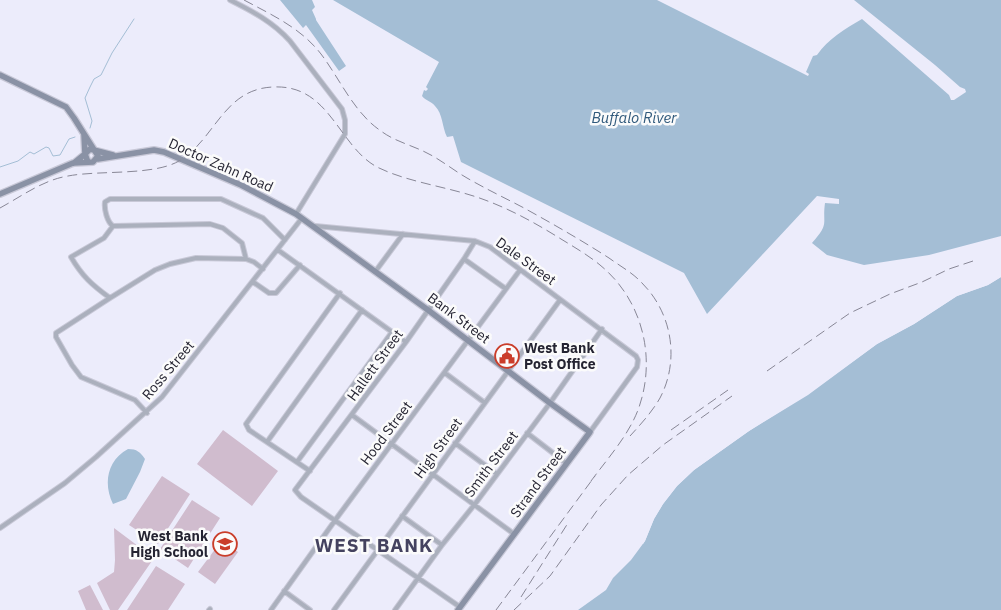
<svg xmlns="http://www.w3.org/2000/svg" width="1001" height="610" viewBox="0 0 1001 610" font-family="'IBM Plex Sans',sans-serif">
  <rect width="100%" height="100%" fill="#ececfb"/>
  <path fill="#d0bcce" d="M 223,430 L 278,471 L 252,506 L 197,464 Z
    M 162,476 L 190,494 L 158,544 L 129,525 Z
    M 192,500 L 220,518 L 188,568 L 160,549 Z
    M 114,528 L 154,558 L 118,610 L 110,610 L 97,583 L 114,572 L 115,560 Z
    M 222,540 L 238,552 L 215,584 L 198,572 Z
    M 156,566 L 185,584 L 168,610 L 127,610 Z
    M 90,585 L 103,610 L 86,610 L 78,591 Z"/>
  <path fill="#a4bed5" d="M 280,0 L 312,0 L 315,7 L 312,10 L 316,19 L 316,20 L 346,66 L 339,71 L 306,25 L 303,28 Z
    M 333,0 L 657,0 L 808,76 L 809,74 L 806,72 L 813,56 L 817,55 C 828,39 845,29 862,19 L 949,95 L 951,100 L 954,100 L 966,92 L 965,89 L 960,87 L 935,65 L 854,0 L 1001,0 L 1001,236 L 929,255 L 864,265 L 827,255 L 812,243 C 830,223 822,225 825,203 L 839,204 L 839,199 L 817,196 L 707,314 L 684,273 L 461,162 L 453,136 L 447,137 C 442,127 443,114 435,106 C 431,101 426,101 422,96 L 424,90 L 426,91 L 428,89 L 426,87 L 439,62 Z
    M 1001,277 L 1001,610 L 578,610 L 606,590 L 613,578 L 631,560 L 645,541 L 654,519 L 663,504 L 677,486 L 694,470 L 749,431 L 808,394 L 877,344 L 914,324 L 957,296 L 988,285 Z
    M 128,449 C 137,449 140,452 145,459 L 140,472 L 126,499 L 113,504 C 103,484 107,460 128,449 Z"/>
  <path fill="#ececfb" d="M 1001,275 L 1001,277 L 988,285 L 957,296 L 914,324 L 877,344 L 808,395 L 749,431 L 694,470 L 677,486 L 663,504 L 654,519 L 645,541 L 643,544 L 640,544 L 661,503 L 675,484 L 692,468 L 748,429 L 807,392 L 875,342 L 913,322 L 955,294 L 987,283 Z"/>
  <g fill="none" stroke-linecap="round" stroke-linejoin="round">
    <path stroke="#a4bed5" stroke-width="1" d="M 90,128 L 92,121 L 85,98 L 90,87 L 94,79 L 101,75 L 112,53 L 134,19
      M 0,167 L 18,161 L 30,152 L 34,154 L 46,147 L 49,148 L 53,156 L 60,155 L 69,139 L 75,137"/>
    <g stroke="#c8c8d7" stroke-width="6">
      <path id="street" d="M 230,0 C 252,11 273,22 290,41 L 342,109 L 345,120 L 345,134 L 296,214
        M 315,226 L 475,241 L 490,247 L 636,356 L 638,360 L 637,367 L 590,432
        M 278,250 L 406,342
        M 246,259 L 242,243 L 223,228 L 210,224 L 113,226 C 107,222 104,209 105,202 L 110,199 L 221,199 L 263,218 L 285,240
        M 464,259 L 506,289
        M 375,272 L 403,234
        M 253,282 L 269,293 L 276,293 L 300,265
        M 110,298 C 92,285 82,276 71,257 L 104,238 L 113,226
        M 445,373 L 485,403
        M 147,413 L 135,400 L 81,377 L 72,365 L 56,337 L 56,333 L 110,298 L 155,270 L 170,264 L 196,258 L 246,259 L 254,262 L 263,269
        M 352,415 L 514,534
        M 527,433 L 566,463
        M 267,442 L 362,310
        M 455,443 L 497,474
        M 297,462 L 392,332
        M 310,471 L 249,430 L 246,424 L 340,293
        M 402,516 L 442,545
        M 0,528 L 65,483 L 96,457 L 162,397 L 302,218
        M 284,591 L 310,610
        M 460,607 L 301,497 L 295,490 L 406,342 L 464,259 L 475,241
        M 209,610 L 210,609
        M 271,610 L 336,519 L 520,270
        M 334,610 L 560,300
        M 395,610 L 442,545 L 475,504 L 550,403 L 602,329"/>
    </g>
    <g stroke="#c8c8d7" stroke-width="8">
      <path id="secondary" d="M 0,75 L 66,107 L 74,118 L 98,156 L 93,162 L 73,163 L 0,194
        M 98,159 L 154,150 L 164,152 L 241,185 L 296,214 L 428,310 L 550,403 L 590,432 L 458,610
        M 88,162 L 85,154 L 90,149 L 113,155
        M 74,163 L 85,154 L 84,135"/>
    </g>
    <use href="#street" stroke="#abb0bd" stroke-width="4"/>
    <use href="#secondary" stroke="#8a92a5" stroke-width="5.5"/>
    <path stroke="#888796" stroke-width="1" stroke-dasharray="10 5" stroke-linecap="butt" d="M 244,0 C 272,15 301,28 321,54 C 340,79 354,113 381,131 C 394,141 411,145 425,152 C 440,159 453,170 467,178 C 486,189 505,198 524,208 C 553,224 581,240 609,258 C 620,266 633,273 642,283 C 672,313 680,360 660,398 C 652,412 641,424 630,436
      M 0,208 C 22,196 43,180 68,176 C 99,170 153,176 179,161 C 215,140 223,89 273,87 C 330,84 338,146 377,167 C 409,183 451,187 485,200 C 512,210 537,224 561,239 C 574,247 588,255 600,265 C 643,300 657,359 638,410 C 628,436 608,458 591,481
      M 767,371 L 850,313 L 890,294 L 922,282 L 949,269 L 973,261
      M 671,430 L 728,390
      M 521,597 L 568,523
      M 496,610 L 595,476
      M 514,610 L 550,576 L 601,505 L 628,475 L 663,445 L 732,396"/>
  </g>
  <defs>
    <g id="civic-ring" transform="scale(1.25)"><circle r="9.5" fill="#fbfbfb" stroke="#ca3d2a" stroke-width="1.5"/><path d="M-.6-6.5H3V-4.5H.6V-3L4-1V1h2V6H-6V1h2V-1L-.6-3ZM-1.2 2.5V6h2.4V2.5Z" fill="#ca3d2a"/></g>
    <g id="school-ring" transform="scale(1.25)"><circle r="9.5" fill="#fbfbfb" stroke="#ca3d2a" stroke-width="1.5"/><path d="M0-5L7-2L0 1L-7-2ZM-4 1L0 2.5L4 1V4Q0 6-4 4Z" fill="#ca3d2a"/></g>
  </defs>
  <g fill-rule="evenodd">
    <use href="#civic-ring" x="507" y="356"/>
    <use href="#school-ring" x="225" y="544"/>
  </g>
  <g text-anchor="middle" stroke-width="5" stroke-linejoin="round" paint-order="stroke">
    <g font-size="14" fill="#252432" stroke="#fbfbfb">
      <text transform="translate(221 165) rotate(24)" y="5">Doctor Zahn Road</text>
      <text transform="translate(526 261) rotate(36)" y="5">Dale Street</text>
      <text transform="translate(459 318) rotate(37)" y="5">Bank Street</text>
      <text transform="translate(375 365) rotate(-54)" y="5">Hallett Street</text>
      <text transform="translate(168 370) rotate(-50)" y="5">Ross Street</text>
      <text transform="translate(386 433) rotate(-53)" y="5">Hood Street</text>
      <text transform="translate(438 448) rotate(-54)" y="5">High Street</text>
      <text transform="translate(491 464) rotate(-53)" y="5">Smith Street</text>
      <text transform="translate(538 482) rotate(-54)" y="5">Strand Street</text>
    </g>
    <g font-size="14" font-weight="bold" fill="#252432" stroke="#fbfbfb" text-anchor="start">
      <text x="524" y="353">West Bank<tspan x="524" dy="16">Post Office</tspan></text>
      <text x="208" y="541" text-anchor="end">West Bank<tspan x="208" dy="16">High School</tspan></text>
    </g>
    <g font-size="15" font-style="italic" fill="#315a7c" stroke="#fbfbfb">
      <text x="634" y="123">Buffalo River</text>
    </g>
    <g font-size="19" font-weight="bold" letter-spacing="1" fill="#44425f" stroke="#fbfbfb">
      <text x="374" y="552">WEST BANK</text>
    </g>
  </g>
</svg>
